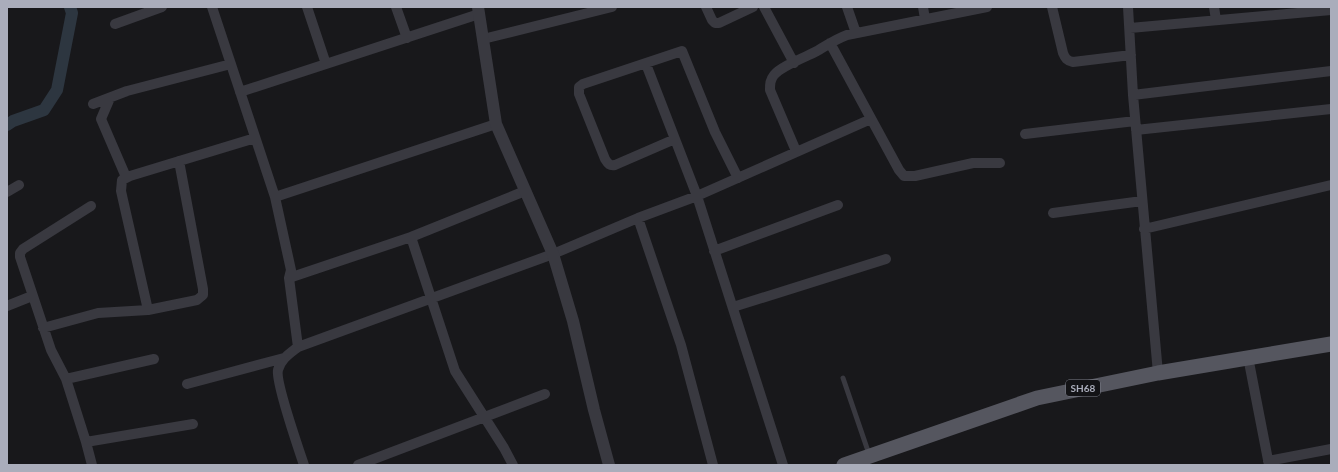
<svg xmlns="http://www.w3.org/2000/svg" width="1338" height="472" viewBox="0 0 1338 472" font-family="Lato,sans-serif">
  <rect width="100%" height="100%" fill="#18181b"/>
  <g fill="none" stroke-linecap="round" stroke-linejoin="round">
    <path stroke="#2d3640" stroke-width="12" d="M 7,125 L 13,121 L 44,110 L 57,90 L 72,13 L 70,7"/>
    <path stroke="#393940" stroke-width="5" d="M 843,378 L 869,454"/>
    <path stroke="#393940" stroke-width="10" d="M 212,7 L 275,197 L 291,270 L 289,278 L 298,347 C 289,354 281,359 278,370 C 275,381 299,450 304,465
      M 307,7 L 326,64
      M 396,7 L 407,38
      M 706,7 L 712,20 L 715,23 L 719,23 L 753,7
      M 764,7 L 794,63
      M 847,7 L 856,33
      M 923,7 L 925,19
      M 1052,7 L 1063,53 C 1065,58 1067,61 1073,62 L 1131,55
      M 1128,7 L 1133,95 L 1158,373
      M 1214,7 L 1216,20
      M 115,24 L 162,7
      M 1130,28 L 1331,10
      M 483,39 L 612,7
      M 830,43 L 899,170 L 904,176 L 915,176 L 973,163 L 1000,163
      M 646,64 L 697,196 L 783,465
      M 240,92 L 479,14
      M 1133,95 L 1331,71
      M 110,98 L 101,119 L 126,177
      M 93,104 L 127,91 L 231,64
      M 1136,130 L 1331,109
      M 1025,134 L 1135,121
      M 675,139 L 615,165 C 610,166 608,164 605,159 L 579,94 L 579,87 L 583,84 L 682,51 L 715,132 L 738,178
      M 796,151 L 770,90 C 770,84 770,80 774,75 C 781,66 806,57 817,51 C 827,45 836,39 847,35 L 987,7
      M 7,192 L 19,185
      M 275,197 L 496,124
      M 91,206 L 23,249 L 20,253 L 20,257 L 51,350 L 66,379 L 86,442 L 92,465
      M 1053,213 L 1142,201
      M 638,218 L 681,345 L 713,465
      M 1144,229 L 1331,185
      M 411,237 L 455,371 L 504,448 L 513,465
      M 714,251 L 838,205
      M 289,278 L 411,237 L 525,191
      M 7,306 L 32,296
      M 733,307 L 886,259
      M 148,310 L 121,191 L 122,180 L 130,176 L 255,138
      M 43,328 L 98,313 L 148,310 L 197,300 L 203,295 L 203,289 L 179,161
      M 298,347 L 553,254 L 638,218 L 697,196 L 871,119
      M 1248,357 L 1269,465
      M 66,379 L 154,359
      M 187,384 L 284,358
      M 86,442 L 193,424
      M 1268,461 L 1331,449
      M 358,465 L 545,394"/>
    <path stroke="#393940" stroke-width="12" d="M 478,7 L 496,124 L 553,254 L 573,321 L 594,410 L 609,465"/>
    <path stroke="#55565f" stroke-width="15" d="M 844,465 L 1037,398 L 1158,373 L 1331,344"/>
  </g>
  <g text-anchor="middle" stroke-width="3.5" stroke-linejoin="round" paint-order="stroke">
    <rect fill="#131316" stroke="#7d7f8a" stroke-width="1" x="1066" y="380" width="34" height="16" rx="3"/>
    <g font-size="10" font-weight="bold" fill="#aaadbb">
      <text x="1083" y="392">SH68</text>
    </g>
  </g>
  <rect width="1338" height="472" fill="none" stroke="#aaadbb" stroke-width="16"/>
</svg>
